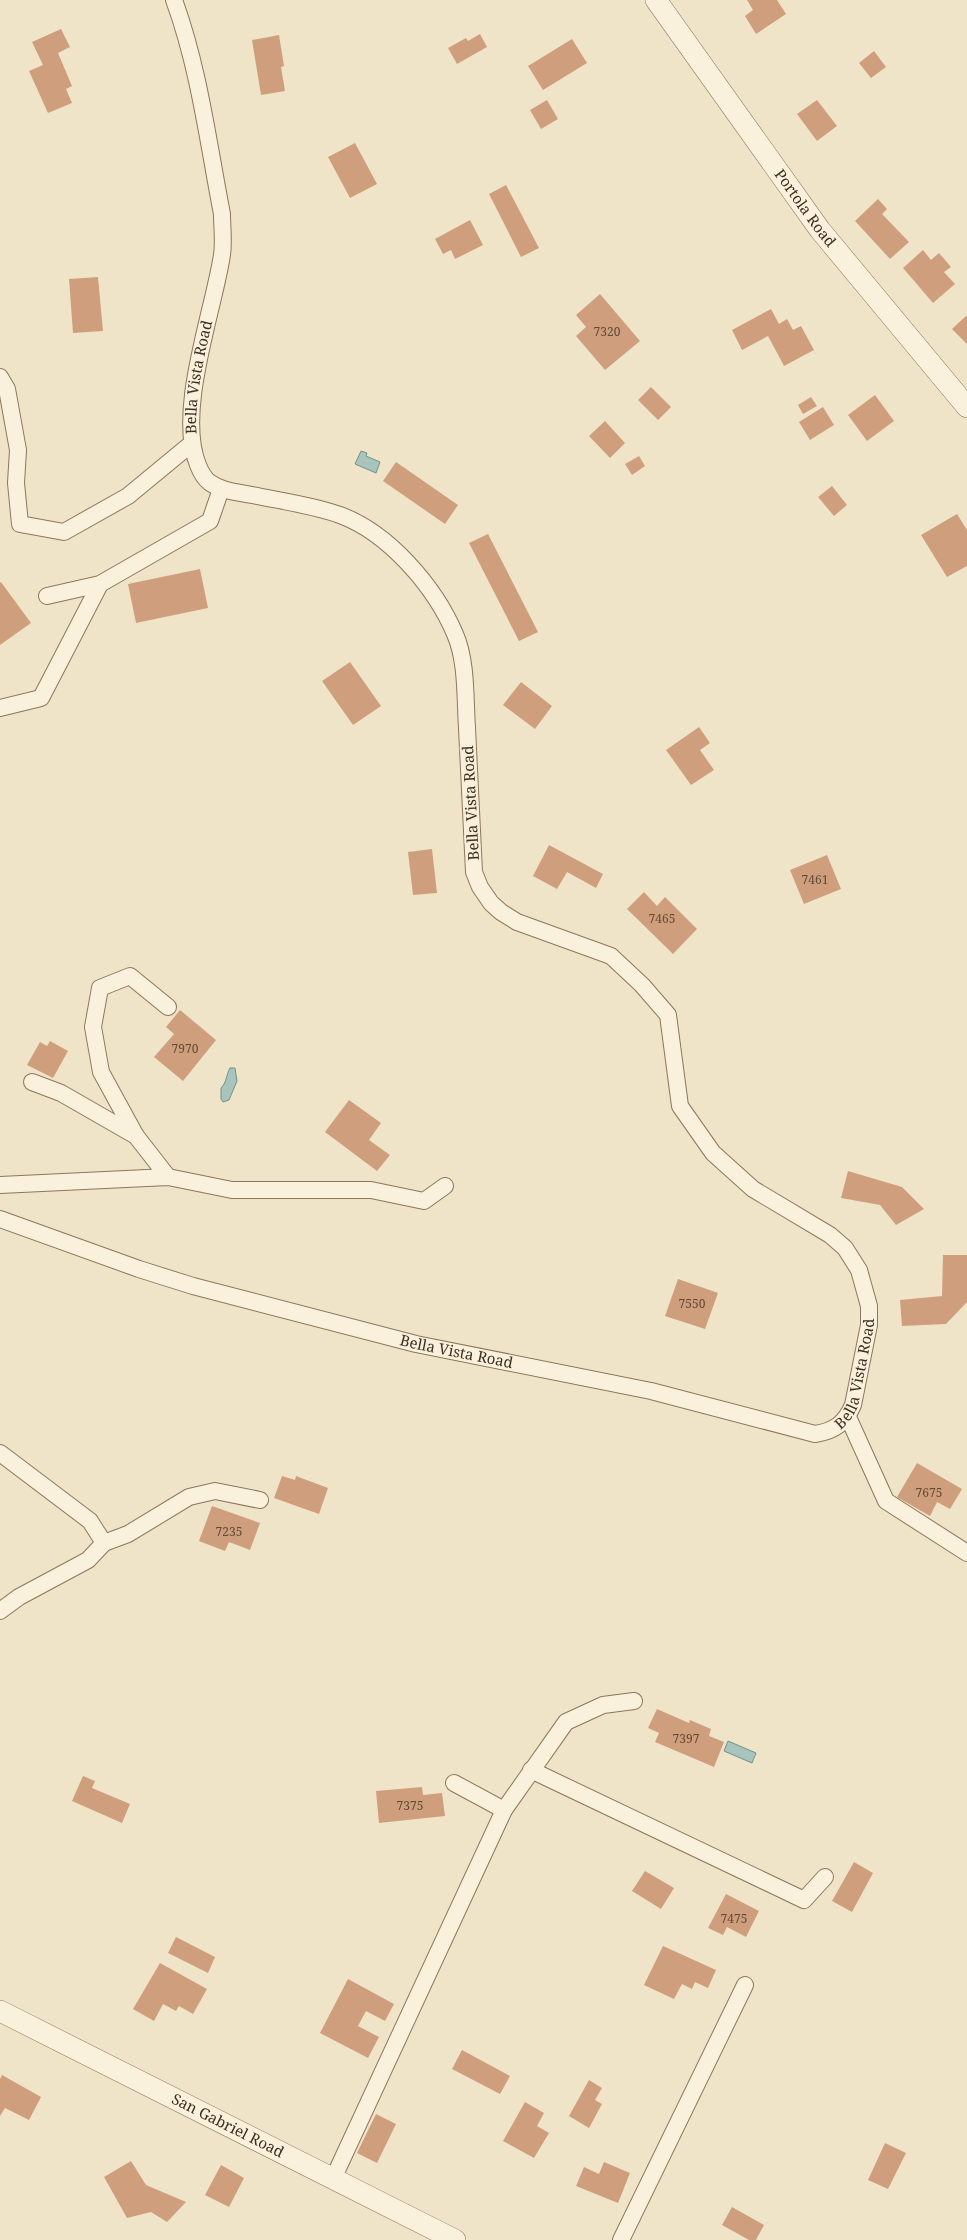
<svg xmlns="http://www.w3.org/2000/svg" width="967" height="2240" viewBox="0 0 967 2240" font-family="'Noto Serif',serif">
  <rect width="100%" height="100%" fill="#f0e4c8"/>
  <path fill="#a9c4bc" stroke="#6f938a" d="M 361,451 L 367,453 L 366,456 L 380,462 L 376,473 L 355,464 Z
    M 230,1068 L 235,1068 L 237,1081 L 229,1100 L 223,1102 L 221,1099 L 221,1088 C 227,1082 226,1075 230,1068 Z
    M 728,1741 L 756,1753 L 752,1763 L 724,1751 Z"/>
  <path fill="#cf9f7d" d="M 747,0 L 777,0 L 786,14 L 756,34 L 745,16 L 753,10 Z
    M 61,29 L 70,47 L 58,53 L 72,86 L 66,89 L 72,103 L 48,113 L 29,71 L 43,65 L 32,42 Z
    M 480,34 L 487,47 L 457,64 L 448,48 L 466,38 L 468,41 Z
    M 279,35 L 284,66 L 281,67 L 285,91 L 261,95 L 252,40 Z
    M 572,39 L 587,63 L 543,90 L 528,66 Z
    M 874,51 L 886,67 L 871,78 L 859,63 Z
    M 547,100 L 558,119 L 541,129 L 530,110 Z
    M 817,100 L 837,126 L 817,141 L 797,114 Z
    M 355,143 L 377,184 L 350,198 L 328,157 Z
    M 506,185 L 539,248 L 521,257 L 489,194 Z
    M 878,199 L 887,209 L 882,214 L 909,242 L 890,259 L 855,221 Z
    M 470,220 L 483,245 L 455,259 L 451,250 L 443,254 L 435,239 Z
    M 923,250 L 931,260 L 939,253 L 951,267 L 944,272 L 955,284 L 933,303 L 903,268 Z
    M 98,277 L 103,331 L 73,333 L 69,279 Z
    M 600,294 L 640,341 L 605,370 L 576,336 L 586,327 L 576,315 Z
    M 771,309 L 779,324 L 787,319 L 793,330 L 801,326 L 814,350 L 784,366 L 768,336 L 742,350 L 732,330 Z
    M 966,316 L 967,317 L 967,344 L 952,329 Z
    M 651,387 L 671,407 L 658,420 L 638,400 Z
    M 875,395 L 894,421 L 867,441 L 848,415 Z
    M 811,397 L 817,406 L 803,414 L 798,405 Z
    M 823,407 L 834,425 L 810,440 L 799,422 Z
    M 605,421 L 625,443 L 610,458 L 589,436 Z
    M 639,456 L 645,466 L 632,475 L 625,464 Z
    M 396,462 L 458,505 L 445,524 L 383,481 Z
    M 832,486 L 847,505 L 834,516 L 818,497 Z
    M 957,514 L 967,530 L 967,566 L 947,577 L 921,535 Z
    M 488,534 L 538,632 L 519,641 L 469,543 Z
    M 200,569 L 208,608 L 136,623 L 128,584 Z
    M 1,582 L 31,623 L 0,645 L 0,583 Z
    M 350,662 L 381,706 L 353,725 L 322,681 Z
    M 521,682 L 552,706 L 535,729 L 503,705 Z
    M 699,727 L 710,743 L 700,750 L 714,770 L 691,785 L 666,750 Z
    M 549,845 L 603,874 L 596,888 L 567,872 L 557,889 L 533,876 Z
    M 432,849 L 437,893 L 413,895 L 408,852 Z
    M 827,855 L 841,889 L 804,904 L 790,870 Z
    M 644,892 L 657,906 L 665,897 L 697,929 L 673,954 L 627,909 Z
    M 180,1010 L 216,1040 L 183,1081 L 154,1057 L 174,1034 L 166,1027 Z
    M 50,1041 L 68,1051 L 53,1078 L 27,1065 L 40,1042 L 47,1046 Z
    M 349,1100 L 381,1123 L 369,1140 L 390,1155 L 377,1171 L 325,1132 Z
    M 848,1171 L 902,1187 L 924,1209 L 896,1225 L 880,1205 L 841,1198 Z
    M 943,1255 L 967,1255 L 967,1302 L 946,1324 L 902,1326 L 900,1300 L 942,1296 Z
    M 678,1279 L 718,1293 L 705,1329 L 665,1316 Z
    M 917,1463 L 962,1489 L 950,1509 L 937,1502 L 930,1516 L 897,1497 Z
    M 282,1476 L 295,1480 L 296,1476 L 328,1488 L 319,1514 L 274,1498 Z
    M 212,1506 L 260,1523 L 250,1550 L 229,1542 L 225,1551 L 199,1541 Z
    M 657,1709 L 689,1723 L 690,1720 L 711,1729 L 709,1736 L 724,1742 L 714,1767 L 655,1742 L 659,1733 L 648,1728 Z
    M 83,1776 L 95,1781 L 92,1788 L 130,1804 L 122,1823 L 72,1801 Z
    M 422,1787 L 423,1795 L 442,1793 L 445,1816 L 379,1823 L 376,1791 Z
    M 854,1862 L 873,1873 L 852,1912 L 832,1901 Z
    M 645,1871 L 674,1888 L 661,1909 L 632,1891 Z
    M 726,1894 L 759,1911 L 746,1937 L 727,1927 L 723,1935 L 708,1928 Z
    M 176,1937 L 215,1957 L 208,1973 L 168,1953 Z
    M 663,1946 L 716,1970 L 708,1988 L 695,1982 L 692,1989 L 682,1984 L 674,1999 L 644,1985 Z
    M 160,1963 L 207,1989 L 193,2014 L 179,2006 L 176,2011 L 163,2004 L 154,2021 L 133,2009 Z
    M 348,1979 L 394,2004 L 385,2021 L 366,2011 L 358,2026 L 379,2037 L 368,2058 L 320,2033 Z
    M 462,2050 L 510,2076 L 500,2094 L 452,2069 Z
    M 2,2075 L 41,2097 L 29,2120 L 5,2108 L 0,2116 L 0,2079 Z
    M 589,2080 L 602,2088 L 595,2100 L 602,2104 L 589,2128 L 569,2116 Z
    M 525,2102 L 544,2113 L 537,2126 L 549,2133 L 534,2158 L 503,2141 Z
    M 376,2114 L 396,2124 L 377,2163 L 357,2153 Z
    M 885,2143 L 906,2153 L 888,2189 L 868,2180 Z
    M 131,2161 L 146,2185 L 186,2202 L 167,2222 L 151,2212 L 127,2218 L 104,2177 Z
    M 604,2162 L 630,2173 L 618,2203 L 576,2186 L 584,2167 L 599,2174 Z
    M 221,2165 L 244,2178 L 229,2207 L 205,2195 Z
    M 732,2207 L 764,2225 L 756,2240 L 749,2240 L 722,2225 Z"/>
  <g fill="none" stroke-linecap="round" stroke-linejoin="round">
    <g stroke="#8d765c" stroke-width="18">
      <g id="minor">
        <path d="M 0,377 L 7,389 L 18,450 L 16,483 L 20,524 L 64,532 L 128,496 L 191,444"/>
        <path d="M 47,596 L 100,584 L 210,521 L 221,489"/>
        <path d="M 0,708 L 41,698 L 100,584"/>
        <path d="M 32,1082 L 61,1093 L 136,1136 L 168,1177"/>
        <path d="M 136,1136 L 101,1072 L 93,1027 L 100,988 L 130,976 L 168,1007"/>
        <path d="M 0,1185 L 168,1177 L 232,1190 L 371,1190 L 424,1201 L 445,1186"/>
        <path id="s1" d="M 0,1219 L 139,1269 L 193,1286 L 416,1344 L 651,1391 L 815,1434 C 835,1431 845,1423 853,1405 L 869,1325 L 869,1306 L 859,1270 L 845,1248 L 830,1235 L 753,1189 L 713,1153 L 680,1106 L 668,1015 L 642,985 L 611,956 L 517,922 L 501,912 L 491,903 L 480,887 L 474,872 C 472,824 469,776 467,728 C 465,699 467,661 455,634 C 435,587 389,533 340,515 C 312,505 281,501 252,495 C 237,492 221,491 209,482 C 204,478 200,470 198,465 C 176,411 213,313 222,255 C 224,241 222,227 222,214 C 208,142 199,68 174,0"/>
        <path d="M 848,1417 L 886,1501 L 967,1553"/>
        <path d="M 0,1453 L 90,1521 L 104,1543"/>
        <path d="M 0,1611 L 19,1597 L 88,1560 L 104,1543 L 128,1534 L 189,1497 L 215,1491 L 260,1500"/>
        <path d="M 531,1770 L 804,1900 L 825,1877"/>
        <path d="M 454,1783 L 504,1810"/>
        <path d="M 333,2179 L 504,1810 L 566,1722 L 603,1705 L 634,1701"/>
        <path d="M 621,2240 L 745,1985"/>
      </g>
    </g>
    <g stroke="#8d765c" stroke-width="22">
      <g id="tertiary">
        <path id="s2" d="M 656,0 L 820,230 L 967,407"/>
        <path id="s3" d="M 0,2011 L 455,2240"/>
      </g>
    </g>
    <use href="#minor" stroke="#faf1dc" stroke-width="16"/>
    <use href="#tertiary" stroke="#faf1dc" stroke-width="21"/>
  </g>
  <g text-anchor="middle" stroke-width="4" stroke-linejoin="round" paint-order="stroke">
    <g font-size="12" fill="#624a37">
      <text x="607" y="336">7320</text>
      <text x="815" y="884">7461</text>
      <text x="662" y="923">7465</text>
      <text x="185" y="1053">7970</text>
      <text x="692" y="1308">7550</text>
      <text x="929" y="1497">7675</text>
      <text x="229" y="1536">7235</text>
      <text x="686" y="1743">7397</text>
      <text x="410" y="1810">7375</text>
      <text x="734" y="1923">7475</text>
    </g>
    <g font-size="15" fill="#3d2e20" stroke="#f7eed8">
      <text dy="5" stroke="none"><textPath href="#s2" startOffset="256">Portola Road</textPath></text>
      <text dy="5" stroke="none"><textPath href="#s1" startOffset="2275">Bella Vista Road</textPath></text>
      <text transform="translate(471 803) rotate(-93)" y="5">Bella Vista Road</text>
      <text dy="5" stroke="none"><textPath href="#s1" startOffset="476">Bella Vista Road</textPath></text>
      <text dy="5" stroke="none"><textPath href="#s1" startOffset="925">Bella Vista Road</textPath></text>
      <text dy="5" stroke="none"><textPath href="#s3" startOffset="255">San Gabriel Road</textPath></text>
    </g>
  </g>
</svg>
